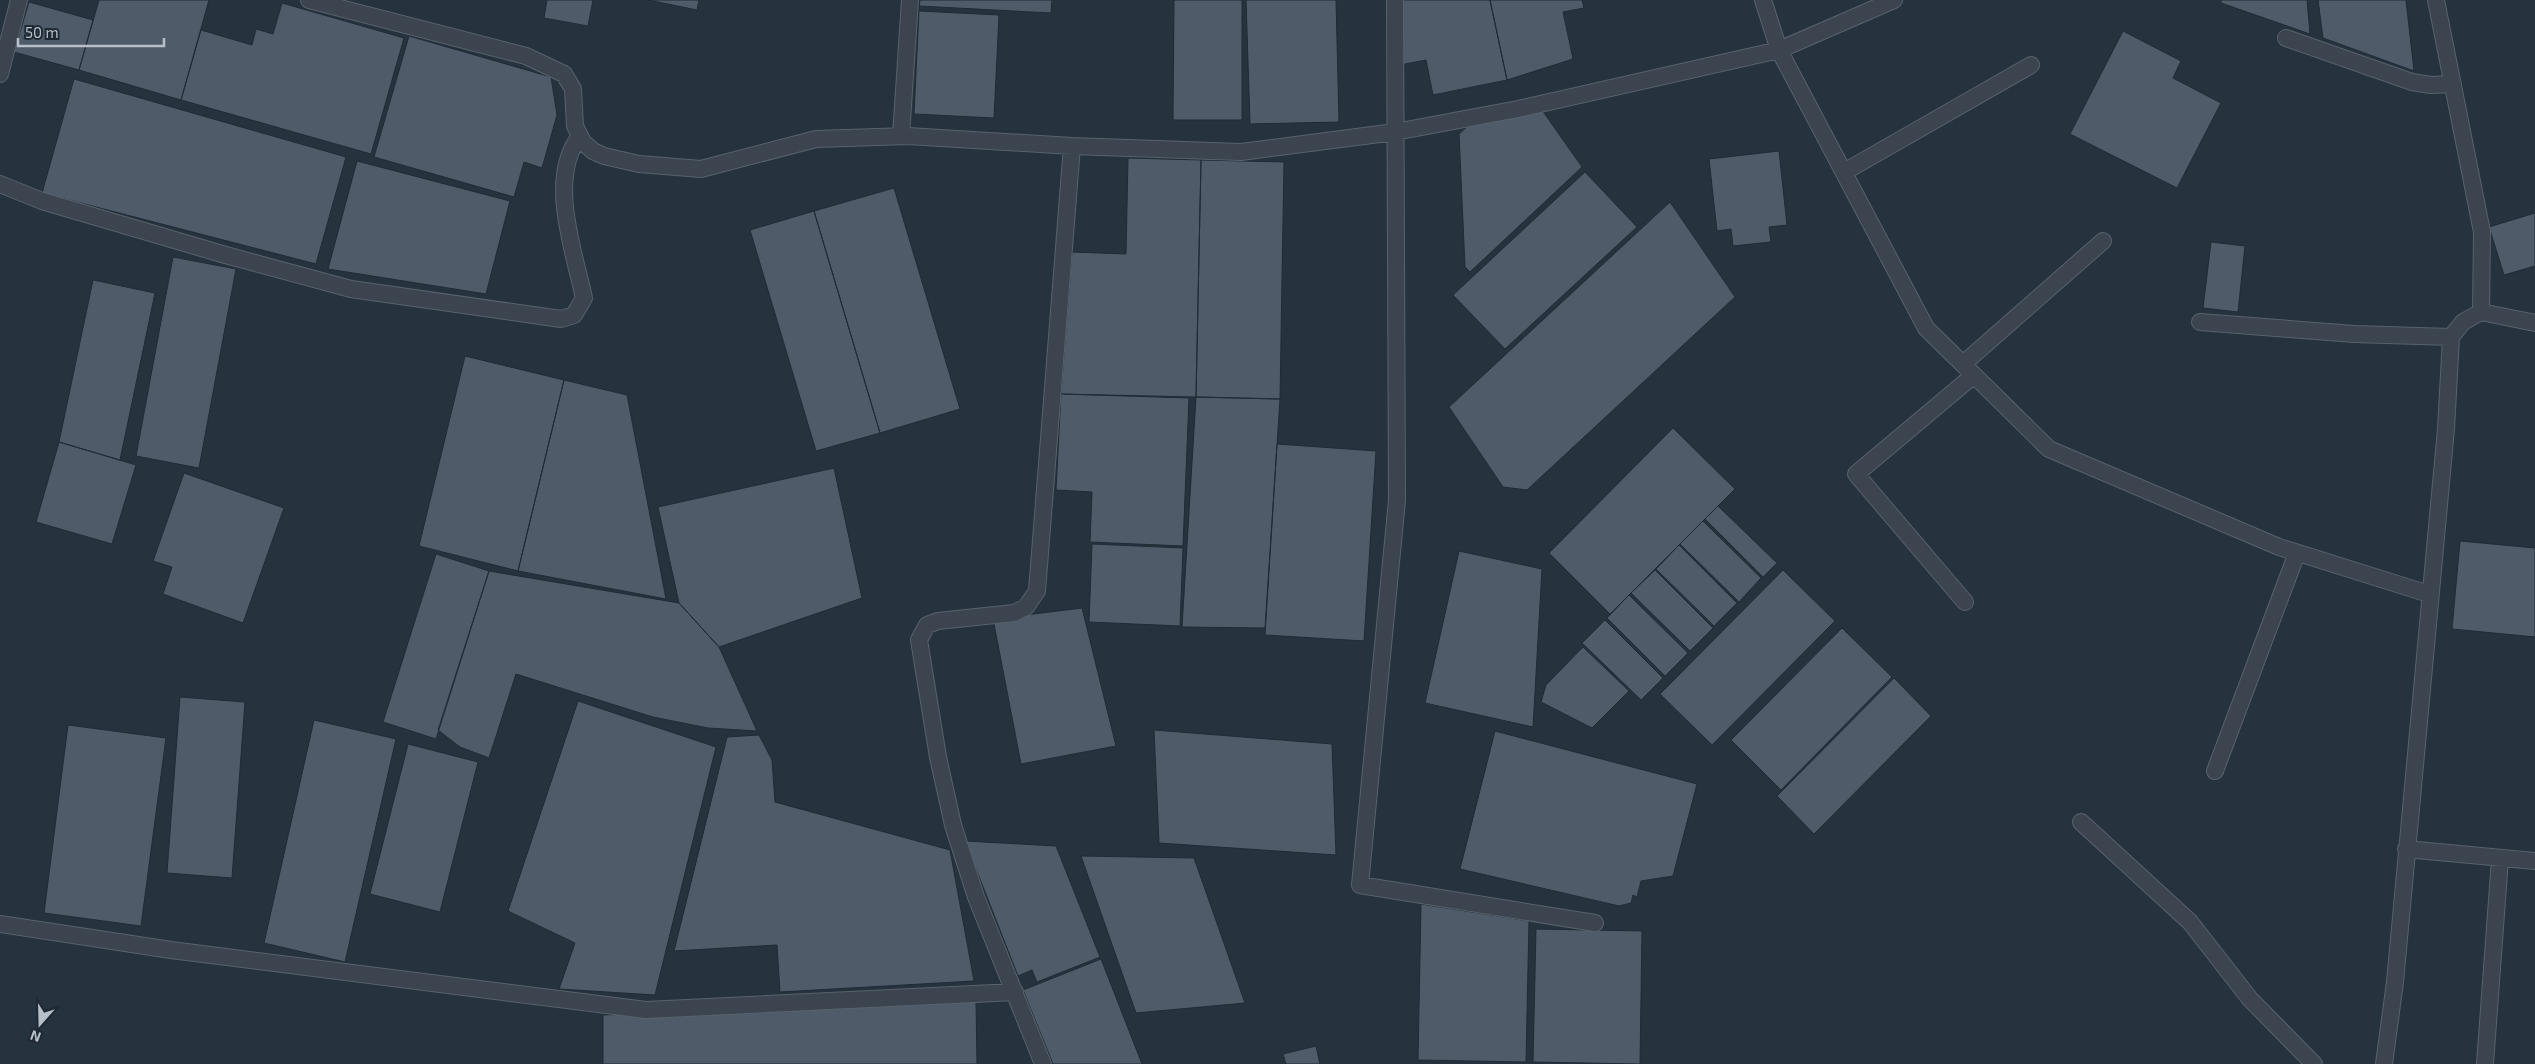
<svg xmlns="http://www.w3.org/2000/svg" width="2535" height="1064" viewBox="0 0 2535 1064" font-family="'Exo 2',sans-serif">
  <rect width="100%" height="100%" fill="#27323f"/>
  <path fill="#505b69" stroke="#212b36" d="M 99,0 L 209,0 L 181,100 L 79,70 Z
    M 547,0 L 593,0 L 588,26 L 544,18 Z
    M 648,0 L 699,0 L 697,10 Z
    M 920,0 L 1052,0 L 1051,13 L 919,6 Z
    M 1174,0 L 1242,0 L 1242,120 L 1173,120 Z
    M 1246,0 L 1336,0 L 1339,122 L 1250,124 Z
    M 1401,0 L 1490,0 L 1507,80 L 1433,95 L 1426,60 L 1400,65 Z
    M 1490,0 L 1582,0 L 1584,8 L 1563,12 L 1573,59 L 1507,80 Z
    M 2221,0 L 2307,0 L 2310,34 L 2221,3 Z
    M 2318,0 L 2406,0 L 2414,71 L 2323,38 Z
    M 29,2 L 93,20 L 79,70 L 14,52 Z
    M 282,3 L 404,38 L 371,154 L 181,100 L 201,30 L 252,45 L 256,29 L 273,34 Z
    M 919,11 L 999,15 L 994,118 L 914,114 Z
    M 2123,31 L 2181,61 L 2173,78 L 2221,103 L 2177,188 L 2070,134 Z
    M 409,36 L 551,77 L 557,115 L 542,168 L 524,162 L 514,197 L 374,157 Z
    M 74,79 L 346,157 L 316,264 L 42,193 Z
    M 1542,110 L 1582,167 L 1470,272 L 1465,267 L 1459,134 L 1468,126 Z
    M 1779,151 L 1787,225 L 1769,227 L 1771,242 L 1733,246 L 1731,229 L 1717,231 L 1709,159 Z
    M 1128,158 L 1201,160 L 1196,397 L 1061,394 L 1072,252 L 1126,254 Z
    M 1201,160 L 1284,162 L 1280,399 L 1196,397 Z
    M 357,161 L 510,201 L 486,294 L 328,269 Z
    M 1585,172 L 1637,227 L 1505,349 L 1453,295 Z
    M 894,188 L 960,409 L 880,433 L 814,211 Z
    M 1670,202 L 1735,297 L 1527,490 L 1503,487 L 1449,407 Z
    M 814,211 L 880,433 L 816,451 L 750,230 Z
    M 2535,213 L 2535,266 L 2504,275 L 2489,227 Z
    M 2211,242 L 2245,246 L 2238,312 L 2203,308 Z
    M 173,257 L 236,269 L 199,468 L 136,456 Z
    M 93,280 L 155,293 L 120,460 L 59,442 Z
    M 465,356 L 564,380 L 518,571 L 419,546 Z
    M 564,380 L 627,395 L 666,599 L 518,571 Z
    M 1061,394 L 1189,398 L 1183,546 L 1090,542 L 1092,492 L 1056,490 Z
    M 1196,397 L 1280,399 L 1265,628 L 1182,627 Z
    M 1673,428 L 1735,489 L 1610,614 L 1549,553 Z
    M 59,442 L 136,465 L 112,544 L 36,522 Z
    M 1277,444 L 1376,451 L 1364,641 L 1265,635 Z
    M 834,468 L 862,598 L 719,647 L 679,603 L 658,507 Z
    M 184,473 L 284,508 L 243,623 L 163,594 L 172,567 L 153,561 Z
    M 1718,506 L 1777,563 L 1763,577 L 1705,519 Z
    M 1703,521 L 1761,578 L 1739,602 L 1680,544 Z
    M 2460,541 L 2535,548 L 2535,637 L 2452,629 Z
    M 1092,544 L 1183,548 L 1180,626 L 1089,622 Z
    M 1679,545 L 1737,603 L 1714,626 L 1656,569 Z
    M 1459,551 L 1542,569 L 1533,727 L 1425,703 Z
    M 436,554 L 489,571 L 436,739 L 383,722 Z
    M 1655,570 L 1713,628 L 1690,651 L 1631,593 Z
    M 1783,570 L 1835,621 L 1712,745 L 1660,694 Z
    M 489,571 L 679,603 L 719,647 L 757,731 L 708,728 L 653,717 L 516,674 L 489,758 L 460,747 L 438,730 Z
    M 1629,595 L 1688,653 L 1665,676 L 1607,618 Z
    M 1082,608 L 1116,746 L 1021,764 L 993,619 Z
    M 1605,620 L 1663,678 L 1641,700 L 1582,643 Z
    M 1842,628 L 1892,677 L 1781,790 L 1731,740 Z
    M 1583,647 L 1629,691 L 1592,728 L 1541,702 L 1546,685 Z
    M 1894,678 L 1931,716 L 1814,834 L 1777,796 Z
    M 180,697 L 245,702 L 232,878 L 167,873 Z
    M 578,701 L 716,747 L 655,995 L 559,989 L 575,943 L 508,911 Z
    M 314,720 L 396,739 L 345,962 L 264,943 Z
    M 68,725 L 166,738 L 141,926 L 44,913 Z
    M 1154,730 L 1332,744 L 1336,855 L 1159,843 Z
    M 1495,731 L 1697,784 L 1673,876 L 1641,881 L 1637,897 L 1633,895 L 1631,903 L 1619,906 L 1460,869 Z
    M 759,735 L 772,760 L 775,802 L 950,850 L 974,981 L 780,992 L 777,945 L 674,951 L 727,737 Z
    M 408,744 L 478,762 L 440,912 L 370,894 Z
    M 965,841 L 1056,846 L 1100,957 L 1037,982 L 1032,970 L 1018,976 Z
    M 1081,856 L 1194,858 L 1245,1003 L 1136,1013 Z
    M 1421,904 L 1529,921 L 1526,1062 L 1418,1060 Z
    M 1536,929 L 1642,931 L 1640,1064 L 1533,1062 Z
    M 1101,959 L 1142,1064 L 1053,1064 L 1023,990 Z
    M 976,1001 L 977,1064 L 603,1064 L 603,1015 Z
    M 1316,1046 L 1320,1064 L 1286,1064 L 1283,1054 Z"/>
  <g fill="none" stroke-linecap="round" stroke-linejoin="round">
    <g stroke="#58626c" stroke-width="18">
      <path id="minor" d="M 309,0 L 526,56 L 564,74 L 573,89 L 575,126 L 583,142 L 593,151 L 604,156 L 639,164 L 701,169 L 816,139 L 908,136 L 1072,146 L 1241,152 L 1395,132 L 1518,109 L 1779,50 L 1894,0
        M 1395,0 L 1397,500 L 1360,885 L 1595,923
        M 1763,0 L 1779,50 L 1926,328 L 2049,449 L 2279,547 L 2429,594
        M 2436,0 L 2482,232 L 2481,312 L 2535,323
        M 2286,38 L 2412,82 L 2431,85 L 2453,84
        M 0,74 L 19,0
        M 901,136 L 910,0
        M 1844,172 L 2031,65
        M 0,184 L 42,201 L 222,254 L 351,289 L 561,319 L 574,315 L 584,298 C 574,251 547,178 580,136
        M 2200,322 L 2354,334 L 2451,337
        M 1963,364 L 2103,241
        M 1965,602 L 1856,474 L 1974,375
        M 2215,771 L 2297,553
        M 2081,822 L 2190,922 L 2250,999 L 2314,1064
        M 2406,849 L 2535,861
        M 0,924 L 171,950 L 646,1010 L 1015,992
        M 1043,1064 L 976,897 L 953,825 L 938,757 L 919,640 L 927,625 L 938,621 L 1014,613 L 1026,607 L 1037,591 L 1072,146
        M 2384,1064 L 2395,982 L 2446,429 L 2451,337 L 2463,322 L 2481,312
        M 2485,1064 L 2500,859"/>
    </g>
    <use href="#minor" stroke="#3b444f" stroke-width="16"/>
  </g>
  <g transform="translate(40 1024) rotate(200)" stroke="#1f2934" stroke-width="4" paint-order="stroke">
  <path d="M0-4L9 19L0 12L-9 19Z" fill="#b7bfc9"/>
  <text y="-8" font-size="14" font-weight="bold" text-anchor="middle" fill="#b7bfc9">N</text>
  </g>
  <path d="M18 38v8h146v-8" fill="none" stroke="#b7bfc9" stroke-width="2.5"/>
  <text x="25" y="38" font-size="15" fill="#b7bfc9" stroke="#1f2934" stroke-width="4" paint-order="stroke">50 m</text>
</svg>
